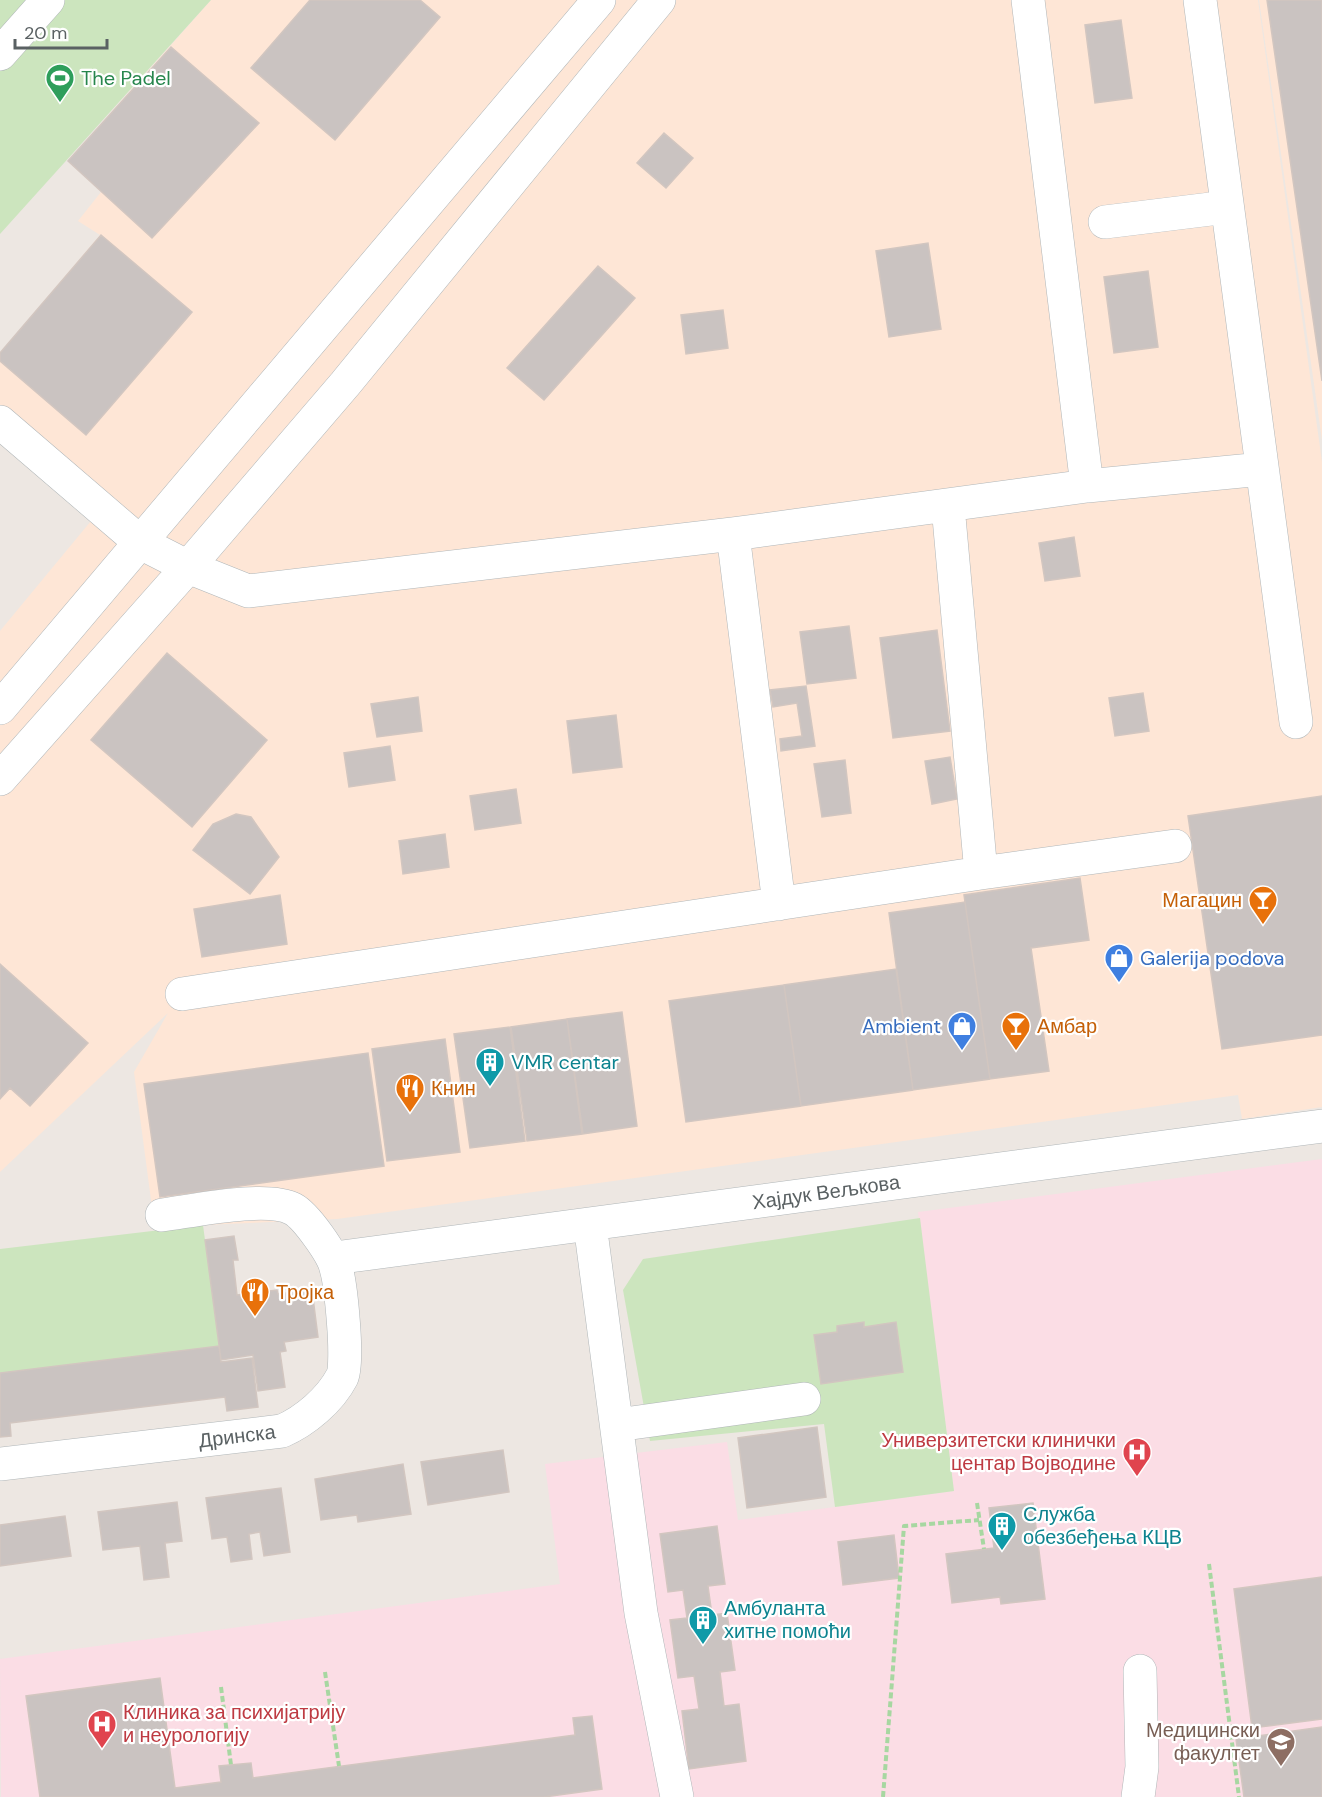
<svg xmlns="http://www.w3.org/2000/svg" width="1322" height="1797" viewBox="0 0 1322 1797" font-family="'DM Sans',sans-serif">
  <rect width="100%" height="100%" fill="#ede7e2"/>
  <path fill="#fee6d6" d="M 211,0 L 1258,0 L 1322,462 L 1322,1107 L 1242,1119 L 1238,1095 L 337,1219 L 203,1225 L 155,1230 L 134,1072 L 168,1013 L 0,1172 L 0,631 L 110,498 L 0,407 L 0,353 L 100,235 L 78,221 L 101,192 L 68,161 Z
    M 1259,0 L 1322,0 L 1322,440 Z"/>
  <path fill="#fbdde5" d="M 1322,1159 L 1322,1797 L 1,1797 L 0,1659 L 560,1584 L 545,1464 L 727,1442 L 738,1520 L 954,1491 L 918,1212 Z"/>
  <path fill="#cce5be" d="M 0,0 L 211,0 L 0,234 Z
    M 920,1218 L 954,1491 L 835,1507 L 824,1424 L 650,1441 L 623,1290 L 643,1259 Z
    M 203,1225 L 219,1346 L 0,1373 L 0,1249 Z"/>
  <path fill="#cac3c1" stroke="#d2c6c0" stroke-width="1.5" d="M 310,0 L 420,0 L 440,17 L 335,140 L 251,68 Z
    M 1267,0 L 1322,0 L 1322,381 Z
    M 1121,20 L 1132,98 L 1095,103 L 1085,25 Z
    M 171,47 L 259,123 L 152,238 L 68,161 Z
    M 664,133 L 693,158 L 666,188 L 637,163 Z
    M 101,235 L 192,312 L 86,435 L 0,361 L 0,353 Z
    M 928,243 L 941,329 L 889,337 L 876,251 Z
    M 598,266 L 635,298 L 544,400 L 507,368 Z
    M 1148,271 L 1158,347 L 1114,353 L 1104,277 Z
    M 723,310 L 728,348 L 686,354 L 681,315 Z
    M 1074,537 L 1080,576 L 1045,581 L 1039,543 Z
    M 849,626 L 856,678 L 807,684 L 800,632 Z
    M 937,630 L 950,731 L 893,738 L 880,638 Z
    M 167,653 L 267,740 L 192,827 L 91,740 Z
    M 806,686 L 815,746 L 781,751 L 780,739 L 802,736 L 797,703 L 773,707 L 770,690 Z
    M 1143,693 L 1149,731 L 1115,736 L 1109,698 Z
    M 418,697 L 422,731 L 377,737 L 371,704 Z
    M 616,715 L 622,767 L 573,773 L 567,721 Z
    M 390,746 L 395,780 L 349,787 L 344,753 Z
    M 950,757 L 957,799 L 932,804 L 925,761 Z
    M 845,760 L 851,813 L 822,817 L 814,764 Z
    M 516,789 L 521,823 L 475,830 L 470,796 Z
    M 1322,796 L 1322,1035 L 1222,1049 L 1188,816 Z
    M 236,814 L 251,817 L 279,857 L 250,894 L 193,850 L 213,824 Z
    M 445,834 L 449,867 L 403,874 L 399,841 Z
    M 1080,878 L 1089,940 L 1031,948 L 1049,1071 L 990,1079 L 964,895 Z
    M 280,895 L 287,944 L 202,957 L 194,909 Z
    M 965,902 L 990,1079 L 913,1090 L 889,913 Z
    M 0,964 L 88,1043 L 30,1106 L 10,1088 L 0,1099 Z
    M 896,969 L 913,1090 L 801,1106 L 784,985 Z
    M 784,985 L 801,1106 L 686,1122 L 669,1001 Z
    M 622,1012 L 637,1126 L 583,1134 L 567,1019 Z
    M 567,1019 L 582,1134 L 527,1141 L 511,1027 Z
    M 510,1027 L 525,1141 L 470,1148 L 454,1034 Z
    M 445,1039 L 460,1152 L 387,1161 L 372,1049 Z
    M 368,1053 L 384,1166 L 160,1197 L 144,1084 Z
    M 234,1236 L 238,1260 L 233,1260 L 237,1295 L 277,1290 L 278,1294 L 312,1290 L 318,1337 L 284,1342 L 286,1351 L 280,1352 L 285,1387 L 258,1391 L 253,1355 L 221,1360 L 205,1240 Z
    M 864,1322 L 864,1327 L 896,1322 L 903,1372 L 821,1384 L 814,1335 L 837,1332 L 837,1326 Z
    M 219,1346 L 221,1362 L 252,1358 L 258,1407 L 227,1411 L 225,1397 L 10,1423 L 11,1436 L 0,1437 L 0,1373 Z
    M 817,1427 L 826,1497 L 747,1508 L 738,1438 Z
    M 503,1450 L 509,1492 L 428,1505 L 421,1462 Z
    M 403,1464 L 411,1514 L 358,1522 L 357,1515 L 321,1520 L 315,1479 Z
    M 281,1488 L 290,1552 L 264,1556 L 260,1532 L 249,1534 L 252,1559 L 231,1562 L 227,1537 L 212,1539 L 206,1498 Z
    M 177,1502 L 182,1541 L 165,1543 L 169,1577 L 144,1580 L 140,1546 L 103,1550 L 98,1512 Z
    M 1033,1503 L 1045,1599 L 1001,1604 L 1000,1597 L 952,1603 L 946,1554 L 994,1548 L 989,1508 Z
    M 65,1516 L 71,1556 L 0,1566 L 0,1525 Z
    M 717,1526 L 725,1584 L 708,1586 L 712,1615 L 727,1613 L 735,1670 L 720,1672 L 724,1706 L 739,1704 L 746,1761 L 689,1769 L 682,1711 L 699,1709 L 694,1676 L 678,1678 L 670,1620 L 687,1618 L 683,1590 L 668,1592 L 660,1534 Z
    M 894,1535 L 899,1578 L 843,1585 L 838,1542 Z
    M 1322,1577 L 1322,1719 L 1252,1728 L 1234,1589 Z
    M 160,1678 L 175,1788 L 221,1782 L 219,1766 L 251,1763 L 253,1778 L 575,1735 L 573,1718 L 592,1716 L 602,1789 L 544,1797 L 40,1797 L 26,1696 Z
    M 1322,1727 L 1322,1797 L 1244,1797 L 1236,1739 Z"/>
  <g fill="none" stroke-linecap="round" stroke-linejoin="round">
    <g stroke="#b0b6b8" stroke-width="34">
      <path id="minor" d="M 1028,0 L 1087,486
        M 1200,0 L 1296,722
        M 0,54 L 48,0
        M 1105,222 L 1227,207
        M 0,422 L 141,543 L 188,567 L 248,591 L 733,534 L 1087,486 L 1262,469
        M 948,506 L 981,873 L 1175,846
        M 733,534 L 779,904
        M 0,708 L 599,0
        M 0,779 L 188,567 L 345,384 L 659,0
        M 182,994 L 981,873
        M 590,1224 L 641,1613 L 677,1797
        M 336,1266 L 342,1257 L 1322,1126
        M 617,1425 L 804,1399
        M 0,1464 L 282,1431 C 305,1421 330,1400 342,1377 C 349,1363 341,1285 336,1268 C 333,1254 306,1216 293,1209 C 267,1195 193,1211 162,1215
        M 1138,1797 L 1142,1767 L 1140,1671"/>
    </g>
    <path stroke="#a7d7a1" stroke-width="4" stroke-dasharray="6 3" stroke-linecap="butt" d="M 977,1503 L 984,1549
      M 1209,1564 L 1239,1797
      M 325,1672 L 339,1766
      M 221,1687 L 231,1765
      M 883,1797 L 904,1526 L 979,1520"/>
    <use href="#minor" stroke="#fff" stroke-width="33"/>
  </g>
  <defs>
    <g id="stadium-pin" transform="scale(1.5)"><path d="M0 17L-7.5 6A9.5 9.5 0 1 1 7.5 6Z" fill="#2e9e5b" stroke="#fff"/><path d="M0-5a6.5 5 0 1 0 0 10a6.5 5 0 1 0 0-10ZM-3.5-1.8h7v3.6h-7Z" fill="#fff"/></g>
    <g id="bar-pin" transform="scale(1.5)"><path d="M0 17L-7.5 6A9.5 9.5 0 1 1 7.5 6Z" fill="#e8710a" stroke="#fff"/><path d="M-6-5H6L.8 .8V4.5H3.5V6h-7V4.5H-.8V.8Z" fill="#fff"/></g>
    <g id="shop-pin" transform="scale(1.5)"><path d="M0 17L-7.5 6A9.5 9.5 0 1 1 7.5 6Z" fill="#3f7fe0" stroke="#fff"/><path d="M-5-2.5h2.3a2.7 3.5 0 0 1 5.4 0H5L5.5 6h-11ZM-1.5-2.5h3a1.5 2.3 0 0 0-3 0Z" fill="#fff"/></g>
    <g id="building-pin" transform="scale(1.5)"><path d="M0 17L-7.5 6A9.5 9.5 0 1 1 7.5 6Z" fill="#0f9aa8" stroke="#fff"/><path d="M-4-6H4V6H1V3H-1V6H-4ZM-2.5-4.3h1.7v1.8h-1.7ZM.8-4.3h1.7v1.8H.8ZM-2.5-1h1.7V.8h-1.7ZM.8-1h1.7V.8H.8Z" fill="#fff"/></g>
    <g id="restaurant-pin" transform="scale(1.5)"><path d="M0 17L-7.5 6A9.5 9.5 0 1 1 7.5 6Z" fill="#e8710a" stroke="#fff"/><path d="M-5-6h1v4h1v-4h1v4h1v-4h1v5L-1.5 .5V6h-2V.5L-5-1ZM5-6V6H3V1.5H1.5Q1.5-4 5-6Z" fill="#fff"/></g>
    <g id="hospital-pin" transform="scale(1.5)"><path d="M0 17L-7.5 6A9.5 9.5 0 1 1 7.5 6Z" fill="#e0444e" stroke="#fff"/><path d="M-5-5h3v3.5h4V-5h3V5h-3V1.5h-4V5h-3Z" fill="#fff"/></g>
    <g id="university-pin" transform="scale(1.5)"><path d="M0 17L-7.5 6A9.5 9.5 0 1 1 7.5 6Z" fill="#8d6e63" stroke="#fff"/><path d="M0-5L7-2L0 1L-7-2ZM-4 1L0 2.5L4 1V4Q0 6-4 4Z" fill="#fff"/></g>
  </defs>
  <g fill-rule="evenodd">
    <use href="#stadium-pin" x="60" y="78"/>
    <use href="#bar-pin" x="1263" y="900"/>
    <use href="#shop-pin" x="1119" y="958"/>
    <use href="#shop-pin" x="962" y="1026"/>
    <use href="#bar-pin" x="1016" y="1026"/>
    <use href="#building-pin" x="490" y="1062"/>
    <use href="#restaurant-pin" x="410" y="1088"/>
    <use href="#restaurant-pin" x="255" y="1292"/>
    <use href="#hospital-pin" x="1137" y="1452"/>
    <use href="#building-pin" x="1002" y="1526"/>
    <use href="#building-pin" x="703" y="1620"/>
    <use href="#hospital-pin" x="102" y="1724"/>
    <use href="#university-pin" x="1281" y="1742"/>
  </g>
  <g text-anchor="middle" stroke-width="4.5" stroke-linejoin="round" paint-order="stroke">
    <g font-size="20" fill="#27864d" stroke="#fff" text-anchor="start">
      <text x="81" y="85">The Padel</text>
    </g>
    <g font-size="20" fill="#c56008" stroke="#fff" text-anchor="start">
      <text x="1242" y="907" text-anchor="end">Магацин</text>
      <text x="1037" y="1033">Амбар</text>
      <text x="431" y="1095">Книн</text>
      <text x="276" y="1299">Тројка</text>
    </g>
    <g font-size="20" fill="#366cbe" stroke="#fff" text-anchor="start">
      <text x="1140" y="965">Galerija podova</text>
      <text x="941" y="1033" text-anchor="end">Ambient</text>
    </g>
    <g font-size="20" fill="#0d838f" stroke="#fff" text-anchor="start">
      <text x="511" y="1069">VMR centar</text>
      <text x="1023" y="1521">Служба<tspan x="1023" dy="23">обезбеђења КЦВ</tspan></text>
      <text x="724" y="1615">Амбуланта<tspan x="724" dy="23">хитне помоћи</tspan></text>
    </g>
    <g font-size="20" fill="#5a6163" stroke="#fff">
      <text transform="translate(826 1192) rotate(-8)" y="7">Хајдук Вељкова</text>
      <text transform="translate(237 1436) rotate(-7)" y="7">Дринска</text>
    </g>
    <g font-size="20" fill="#be3a42" stroke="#fff" text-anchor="end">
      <text x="1116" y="1447">Универзитетски клинички<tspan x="1116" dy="23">центар Војводине</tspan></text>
      <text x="123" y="1719" text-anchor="start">Клиника за психијатрију<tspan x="123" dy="23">и неурологију</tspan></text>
    </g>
    <g font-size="20" fill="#785e54" stroke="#fff" text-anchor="end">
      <text x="1260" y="1737">Медицински<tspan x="1260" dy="23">факултет</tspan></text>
    </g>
  </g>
  <path d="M15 39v9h92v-9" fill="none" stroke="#5a6163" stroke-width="3"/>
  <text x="24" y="39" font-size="18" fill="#5a6163" stroke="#ffffff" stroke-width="4.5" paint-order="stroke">20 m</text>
</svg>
